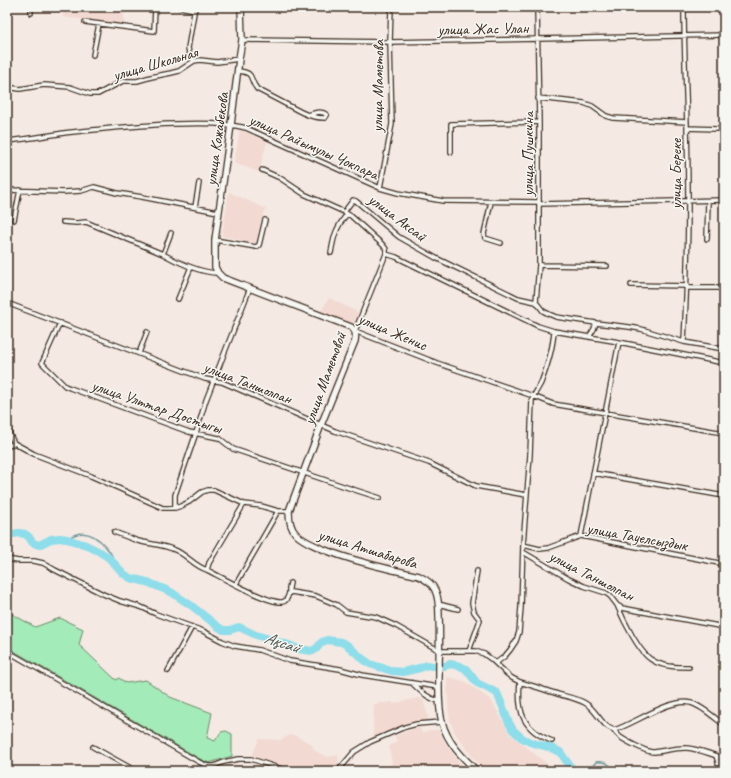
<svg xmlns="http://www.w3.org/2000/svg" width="731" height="778" viewBox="0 0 731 778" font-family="Caveat,sans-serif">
  <rect width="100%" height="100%" fill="#f4e9e3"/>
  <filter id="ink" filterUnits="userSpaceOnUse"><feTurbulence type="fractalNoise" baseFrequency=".025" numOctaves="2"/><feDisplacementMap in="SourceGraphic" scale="8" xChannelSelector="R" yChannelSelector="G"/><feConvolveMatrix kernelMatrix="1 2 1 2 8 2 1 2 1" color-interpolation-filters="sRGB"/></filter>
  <g filter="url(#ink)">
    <path fill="#f2d9d1" d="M 63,7 L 124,7 L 124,24 L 63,17 Z
      M 240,130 L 248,133 L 267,142 L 259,172 L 234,163 Z
      M 229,192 L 266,209 L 261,220 L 256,243 L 222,236 Z
      M 329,298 L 359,313 L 355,324 L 321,311 Z
      M 447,677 L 464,681 L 491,700 L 510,734 L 556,771 L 489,771 L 474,759 L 455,733 L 450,720 L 448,706 Z
      M 418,698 L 423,700 L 429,720 L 415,722 L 399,727 L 373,738 L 374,704 L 392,702 L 393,704 Z
      M 419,727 L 422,733 L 430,730 L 439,730 L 447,746 L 459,762 L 469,771 L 385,771 L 392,763 L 389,747 L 397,741 L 395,736 L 405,732 Z
      M 291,735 L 296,736 L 311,744 L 315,751 L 328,757 L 338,755 L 339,765 L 334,771 L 297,771 L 252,756 L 259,739 L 280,740 Z"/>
    <path fill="#a3ebb8" stroke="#6f8a6b" d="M 7,611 L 35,627 L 60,618 L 83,629 L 79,645 L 116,680 L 119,678 L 126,683 L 146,680 L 170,697 L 212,713 L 207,738 L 215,741 L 221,732 L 226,731 L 232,734 L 232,756 L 209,763 L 200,759 L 7,647 Z"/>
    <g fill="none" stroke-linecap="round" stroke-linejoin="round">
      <path stroke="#6d9598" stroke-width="1.5" d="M 67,539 C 82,528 95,534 106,547 C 111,553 113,556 114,564
        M 588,771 L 592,767 L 596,762 C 603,761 609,763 613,769 L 613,771"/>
      <path stroke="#8eddea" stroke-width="8" d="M 7,535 L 19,533 L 25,534 L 29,537 L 32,542 L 36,544 L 39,545 L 51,539 L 60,538 L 67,539 L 86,545 L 100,552 L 108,557 L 124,574 L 130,578 L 147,582 L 171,592 L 192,606 L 217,626 L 223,630 L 230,630 L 239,627 L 256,635 L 289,645 L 298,649 L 313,651 L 317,648 L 322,642 L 327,640 L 341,642 L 347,645 L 363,659 L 370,664 L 392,671 L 403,672 L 420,668 L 427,665 L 432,666 L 445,666 L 450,664 L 460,666 L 466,669 L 477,683 L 497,693 L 503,707 L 508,721 L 513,730 L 522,738 L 530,742 L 551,748 L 560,752 L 570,766 L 576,771"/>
      <g stroke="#3b2a1e" stroke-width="6">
        <path id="minor" d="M 180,7 L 195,10
          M 684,7 C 684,47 686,86 687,126 C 689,198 688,270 684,342
          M 31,13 L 31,7
          M 85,22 L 154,31 L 155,7
          M 242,40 L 390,42 L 724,35
          M 93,55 L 99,24
          M 194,61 L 189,53 L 188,48 L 195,7
          M 238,71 C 256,73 248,78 257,89 L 301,112 C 309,116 316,118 325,118 L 327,115 C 321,110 314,113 308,115
          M 7,87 L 20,89 L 44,85 L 70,87 L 90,94 L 98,94 L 123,81 L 137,81 L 151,77 L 171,73 L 179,71 L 194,61 L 200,60 L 217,62 L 239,59
          M 538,98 L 584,103 L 592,106 L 606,116 L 613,118 L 687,122
          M 687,128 L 717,129
          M 7,141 C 26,139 45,136 64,133 C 101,129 137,125 174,124 C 196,123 225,122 246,128 L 380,188 L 398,193 L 443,201 L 539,202
          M 451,152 L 451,124 L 539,122
          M 262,170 L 280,178 L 304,194 L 344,212 L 351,216 L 383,245 L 386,249 L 386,254 L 396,257 L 538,326 L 554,331 L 619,342 L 724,363
          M 380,188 L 392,124 L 390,42 L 391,7
          M 7,190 L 64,192 L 81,191 L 94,187 L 117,193 L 142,197 L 218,212
          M 491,202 L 484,234 L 485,238 L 501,243
          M 539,204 L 724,200
          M 195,207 L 199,183
          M 344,212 L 353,200 L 356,201 L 399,237 L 436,258 L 518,298 L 536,302 L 543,311 L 549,314 L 556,317 L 596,323 L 629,327 L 641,329 L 684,342 L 724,349
          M 14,220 L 20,190
          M 63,222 L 77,223 L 86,222 L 163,254 C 177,262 201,273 218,273
          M 707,239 L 708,201
          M 215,240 L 256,247 L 259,245 L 265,220
          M 331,253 C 334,235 336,228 347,214
          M 163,254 L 171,233
          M 386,254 L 355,331 L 437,363 L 533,396 L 553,404 L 724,433
          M 724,264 L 724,265
          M 539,265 L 607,266
          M 631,285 L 687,286
          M 687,288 L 724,288
          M 178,299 L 191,267
          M 536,302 L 539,265 L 539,122 L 537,7
          M 7,303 L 205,379 L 222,382 L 335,431 L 429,463 L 476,486 L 526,495
          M 60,323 L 42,363 L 65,386 L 70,388 L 189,432 L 219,438 L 233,449 L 352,489 L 380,498
          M 589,337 L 594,329 L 596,323
          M 139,353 L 147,332
          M 7,421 L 10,435 L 14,443
          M 7,447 L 14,443 L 34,454 L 91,476 L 163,508 L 175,508 L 181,506 L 189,502 L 202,492 L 208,490 L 214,490 L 244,504 L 261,506 L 278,511 L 289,511
          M 593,473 L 724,496
          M 175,508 L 175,495 L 196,433 L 206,400 L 250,288
          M 114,532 C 122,535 130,538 138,541 C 150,544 164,545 175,550 C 187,555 194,566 207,570 C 221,577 269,604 282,602 C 286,602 288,597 289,593 L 291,592 L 316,596 L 337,605 L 346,612 L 376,617 L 396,626 L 440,651 L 475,651 L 484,654 L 491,659 L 507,674 L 512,678 L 520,682 C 534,686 548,691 561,695 C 569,697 578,699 585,703 C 597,710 601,726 614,730 C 634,724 672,697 691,703 C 702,706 715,718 724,725
          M 581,536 L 619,342
          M 523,545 L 540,549 L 548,548 L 581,536 L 724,564
          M 523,552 L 569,579 L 584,586 L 606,593 L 610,596 L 617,605 L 622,608 L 724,627
          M 7,559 L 18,561 L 34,561 L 43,563 L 55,570 L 103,594 L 120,601 L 141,607 L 156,614 L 203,631 L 222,641 L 235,646 L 259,650 L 290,661 L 340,669 L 362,675 L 438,687
          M 207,570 L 209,563 L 244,504
          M 236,584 L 278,511
          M 289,593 L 289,588 L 290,583
          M 438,604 L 458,609
          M 617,605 C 623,619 639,653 652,660 C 663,667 676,667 689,667
          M 7,651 L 199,762 L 208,766 L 214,766 L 224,762 L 238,759 L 251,759 L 288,771
          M 469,651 L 480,620 L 474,612 L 472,603 L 477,571
          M 496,663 L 505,656 L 510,650 L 516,641 L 519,632 L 521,607 L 523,545 L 530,455 L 532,400 C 534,394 538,389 541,383 C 547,367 553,349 554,331
          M 168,671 L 192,627
          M 520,682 C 517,712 523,730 552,741
          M 412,683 C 420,691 427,698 439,701
          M 614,730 C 616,733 618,735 620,737 C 626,741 648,753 654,752 C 664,751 674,748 685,748 C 698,748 711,755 724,758
          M 93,747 L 136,771
          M 716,756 L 718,762 L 719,771
          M 338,771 L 354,752 L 370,742 L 405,727 L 417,724 L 442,722"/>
      </g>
      <g stroke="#3b2a1e" stroke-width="8">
        <path id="secondary" d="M 241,7 L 242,40 L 239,59 L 231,125 L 215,240 L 215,267 L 218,273 L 223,278 L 351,327 C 356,331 356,334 355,341 L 321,425 L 289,511 C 289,520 290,528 296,534 C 303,541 312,544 320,548 C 352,561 385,568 419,576 C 425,579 432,583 435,590 C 439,598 439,608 439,617 C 440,636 439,654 439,673 C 439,689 438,706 442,722 C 447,742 462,757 477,771"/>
      </g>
      <use href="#minor" stroke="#f6f6f2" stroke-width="3.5"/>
      <use href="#secondary" stroke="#f6f6f2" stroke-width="5.5"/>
    </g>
  </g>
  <g text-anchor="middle" stroke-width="3" stroke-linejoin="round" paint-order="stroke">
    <g font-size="16" fill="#3b2a1e" stroke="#f6f6f2">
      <text transform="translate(483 28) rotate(-1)" y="6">улица Жас Улан</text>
      <text transform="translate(155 63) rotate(-16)" y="6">улица Школьная</text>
      <text transform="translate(377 86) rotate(-89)" y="6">улица Маметова</text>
      <text transform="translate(216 139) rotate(-82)" y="6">улица Кожабекова</text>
      <text transform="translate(314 146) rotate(24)" y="6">улица Райымулы Чокпара</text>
      <text transform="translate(527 154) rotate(-90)" y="6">улица Пушкина</text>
      <text transform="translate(675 174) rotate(-90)" y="6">улица Береке</text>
      <text transform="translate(398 217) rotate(37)" y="6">улица Аксай</text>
      <text transform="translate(393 331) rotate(23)" y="6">улица Женис</text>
      <text transform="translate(324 378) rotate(-70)" y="6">улица Маметовой</text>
      <text transform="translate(248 382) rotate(21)" y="6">улица Таншолпан</text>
      <text transform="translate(157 406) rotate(19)" y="6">улица Улттар Достыгы</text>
      <text transform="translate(637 536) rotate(10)" y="6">улица Тауелсыздык</text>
      <text transform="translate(368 548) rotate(17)" y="6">улица Атшабарова</text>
      <text transform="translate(592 575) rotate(27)" y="6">улица Таншолпан</text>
    </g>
    <g font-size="17" font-style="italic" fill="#505751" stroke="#f6f6f2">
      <text transform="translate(282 642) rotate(18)" y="6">Ақсай</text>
    </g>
  </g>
  <rect width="731" height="778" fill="none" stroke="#f6f6f2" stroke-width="24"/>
  <rect x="12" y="12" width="707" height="754" fill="none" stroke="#3b2a1e" stroke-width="1.5" filter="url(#ink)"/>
</svg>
